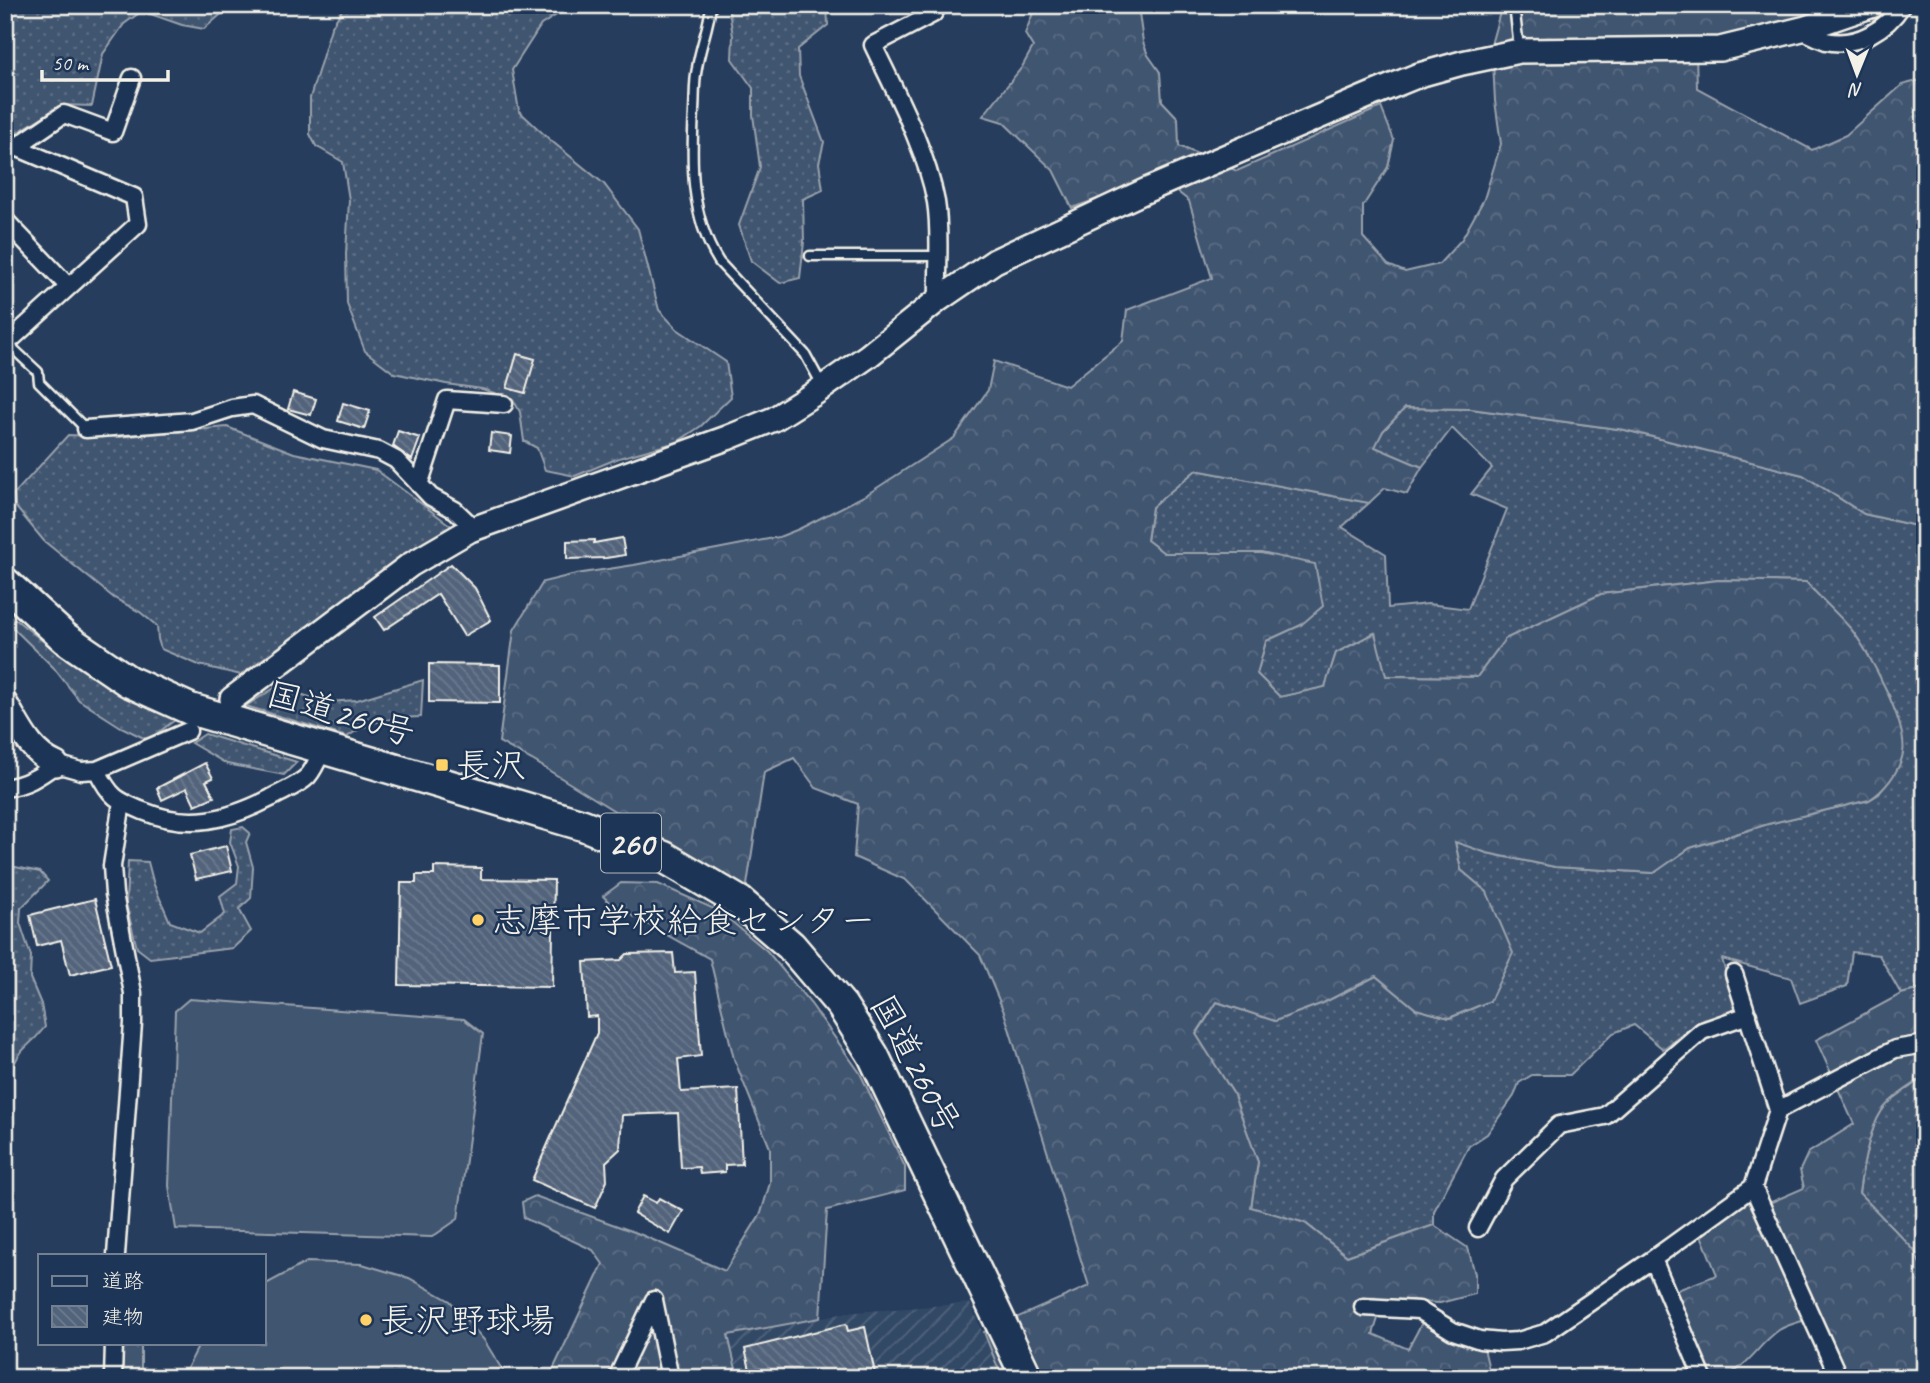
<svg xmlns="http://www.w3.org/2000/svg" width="1930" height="1383" viewBox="0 0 1930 1383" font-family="Caveat,'Klee One',sans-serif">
  <defs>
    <pattern id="industrial-furrows" width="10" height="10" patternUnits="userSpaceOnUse" patternTransform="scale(1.75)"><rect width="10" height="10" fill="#334966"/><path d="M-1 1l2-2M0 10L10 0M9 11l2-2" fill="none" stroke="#51647c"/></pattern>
    <pattern id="grass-dots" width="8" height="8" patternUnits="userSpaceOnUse" patternTransform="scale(1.75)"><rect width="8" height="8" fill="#40546f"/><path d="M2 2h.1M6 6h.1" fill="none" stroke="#5c6d84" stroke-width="1.8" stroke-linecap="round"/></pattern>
    <pattern id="forest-crowns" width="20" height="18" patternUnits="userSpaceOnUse" patternTransform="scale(1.75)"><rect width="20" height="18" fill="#40546f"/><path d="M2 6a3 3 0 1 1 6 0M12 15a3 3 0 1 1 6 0" fill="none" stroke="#5c6d84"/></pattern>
    <pattern id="building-back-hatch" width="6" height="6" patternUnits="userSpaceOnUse" patternTransform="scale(1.75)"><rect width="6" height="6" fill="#52647b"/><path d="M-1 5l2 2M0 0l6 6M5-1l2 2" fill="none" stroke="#6c7b8e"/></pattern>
  </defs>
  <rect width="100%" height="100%" fill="#263d5d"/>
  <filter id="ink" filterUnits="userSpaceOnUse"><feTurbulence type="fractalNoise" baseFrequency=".0143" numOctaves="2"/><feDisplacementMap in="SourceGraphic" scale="14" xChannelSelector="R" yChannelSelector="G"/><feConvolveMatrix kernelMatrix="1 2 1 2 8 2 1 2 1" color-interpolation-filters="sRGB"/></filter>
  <g filter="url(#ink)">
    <path fill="url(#industrial-furrows)" d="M 970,1303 L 1002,1378 L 738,1378 L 728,1335 L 844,1313 Z"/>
    <path fill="url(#grass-dots)" stroke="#9aa2ac" stroke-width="2" d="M 5,5 L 228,5 L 226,10 L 204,29 L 182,25 L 142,11 L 124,24 L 103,54 L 92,106 L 62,105 L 5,140 Z
      M 345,5 L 572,5 L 541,25 L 512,70 L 519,111 L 549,139 L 604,184 L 638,229 L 659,310 L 677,329 L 726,362 L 731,397 L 701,426 L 677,442 L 619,458 L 575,476 L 545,470 L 537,448 L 524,441 L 520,412 L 513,399 L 482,389 L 446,384 L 394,373 L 365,351 L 347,304 L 346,254 L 349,200 L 343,162 L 316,146 L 310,134 L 310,98 L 331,28 Z
      M 728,5 L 827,5 L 828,25 L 798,49 L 799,76 L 824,142 L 819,163 L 823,190 L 803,199 L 804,242 L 800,278 L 780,283 L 751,261 L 739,225 L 760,167 L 753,115 L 753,88 L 732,59 L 733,36 Z
      M 1405,408 L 1471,409 L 1625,430 L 1803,475 L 1864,514 L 1925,528 L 1925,1003 L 1921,989 L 1901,994 L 1879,955 L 1852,952 L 1847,986 L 1800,1003 L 1791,978 L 1722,959 L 1738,1014 L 1687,1031 L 1663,1049 L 1634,1025 L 1613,1033 L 1570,1075 L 1532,1075 L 1519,1083 L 1514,1096 L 1487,1134 L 1469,1146 L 1434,1211 L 1434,1225 L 1347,1256 L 1305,1223 L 1251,1208 L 1258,1162 L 1233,1093 L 1196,1035 L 1217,1002 L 1275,1021 L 1323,1003 L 1376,976 L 1416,1009 L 1450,1018 L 1490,1001 L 1487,892 L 1461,870 L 1455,841 L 1487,853 L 1555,867 L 1653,873 L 1690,848 L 1768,824 L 1869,800 L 1879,794 L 1898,767 L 1890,697 L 1852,631 L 1805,582 L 1719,580 L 1601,594 L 1505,639 L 1477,677 L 1386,676 L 1374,633 L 1336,653 L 1325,687 L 1280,697 L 1257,674 L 1266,641 L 1301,625 L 1261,553 L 1164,553 L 1147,541 L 1152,507 L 1196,470 L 1369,503 L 1342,527 L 1386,554 L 1388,608 L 1428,604 L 1468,609 L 1507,509 L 1471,494 L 1492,468 L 1452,428 L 1422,467 L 1374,447 L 1383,431 Z
      M 227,427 L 294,453 L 376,470 L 454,528 L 404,555 L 241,675 L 199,665 L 161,649 L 158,639 L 157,626 L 140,612 L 114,598 L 44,541 L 15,506 L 14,494 L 68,435 L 119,437 Z
      M 15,619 L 63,657 L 118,692 L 175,720 L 148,740 L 121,727 L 79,700 L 53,667 L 9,624 Z
      M 423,680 L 421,717 C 392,718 372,719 347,737 L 246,706 L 276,687 L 327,702 L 357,700 Z
      M 205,734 L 297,762 L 284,775 L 227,764 L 191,743 Z
      M 243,827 L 250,833 L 246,842 L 253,867 L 251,898 L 239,909 L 251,931 L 233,948 L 150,958 L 137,948 L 126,904 L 128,861 L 148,862 L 154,885 L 170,922 L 200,933 L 225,914 L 220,896 L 237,883 L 239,866 L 230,842 L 232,829 Z
      M 5,865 L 40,872 L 48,881 L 21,908 L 20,923 L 31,956 L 30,978 L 41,1004 L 45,1027 C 38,1036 33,1041 25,1048 C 11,1061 8,1084 5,1101 Z
      M 1925,1076 L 1925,1275 L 1914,1250 L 1859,1193 C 1862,1171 1869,1131 1881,1112 C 1891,1097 1911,1087 1925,1076 Z"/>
    <path fill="url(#forest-crowns)" stroke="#9aa2ac" stroke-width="2" d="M 1036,5 L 1132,5 L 1139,13 L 1143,42 L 1148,55 L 1160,72 L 1162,101 L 1178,118 L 1179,146 L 1237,171 L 1381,107 L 1394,140 L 1388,167 L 1363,206 L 1363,237 L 1388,265 L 1405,272 L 1439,264 L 1462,239 L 1484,199 L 1501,144 L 1495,101 L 1492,41 L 1502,5 L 1849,5 L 1848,25 L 1777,47 L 1696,53 L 1697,88 L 1812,150 L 1846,135 L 1902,85 L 1925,79 L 1925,528 L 1864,514 L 1803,475 L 1625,430 L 1471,409 L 1405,408 L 1383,431 L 1375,447 L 1422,467 L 1407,494 L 1385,488 L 1369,503 L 1196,470 L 1152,507 L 1147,540 L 1164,553 L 1261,553 L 1315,564 L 1323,606 L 1301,625 L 1266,641 L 1257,674 L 1280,697 L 1325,687 L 1336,653 L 1375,633 L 1386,676 L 1477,677 L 1505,639 L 1601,594 L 1719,580 L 1806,582 C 1820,598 1837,613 1851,629 C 1869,651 1908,725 1903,753 C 1900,771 1884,791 1869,800 L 1768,824 L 1690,848 L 1654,873 L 1555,867 L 1487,853 L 1455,842 L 1461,870 L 1487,892 L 1513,953 L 1490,1001 L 1449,1018 L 1416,1009 L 1376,976 L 1323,1003 L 1275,1021 L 1217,1002 L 1196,1034 L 1233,1093 L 1258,1162 L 1251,1207 L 1305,1223 L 1347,1256 L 1434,1225 L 1468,1248 L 1475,1274 L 1475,1294 L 1440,1303 L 1400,1301 L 1383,1303 L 1373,1334 L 1408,1349 L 1424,1319 L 1483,1344 L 1491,1378 L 1002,1378 L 984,1332 L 1089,1286 L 1004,1012 L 980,955 L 906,880 L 854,857 L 858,804 L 816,788 L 794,758 L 764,772 L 746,892 L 532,760 L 499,742 L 514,630 L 543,582 L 576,574 L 634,565 L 779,537 L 799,529 L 866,495 L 954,438 L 988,390 L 994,361 L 1067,386 L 1123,341 L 1127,310 L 1212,278 L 1189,201 L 1159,177 L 1072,208 L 1053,170 L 1003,122 L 983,116 L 1022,67 L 1033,47 L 1025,34 Z
      M 621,883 L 658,884 L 719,911 L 767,951 L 811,1004 L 860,1073 L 905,1167 L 905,1190 L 827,1210 L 820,1318 L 728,1335 L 738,1378 L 549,1378 L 603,1264 L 593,1250 L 524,1218 L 522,1202 L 535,1196 L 637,1233 L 725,1271 L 761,1213 L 770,1183 L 770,1148 L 734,1059 L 710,959 L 611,904 L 603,896 Z
      M 1921,989 L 1925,1003 L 1925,1076 C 1911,1087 1891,1097 1881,1112 C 1869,1131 1862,1171 1859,1193 L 1914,1250 L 1925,1275 L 1925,1378 L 1848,1378 L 1820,1316 C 1808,1320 1790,1323 1779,1330 C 1753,1348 1745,1378 1709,1378 L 1672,1292 L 1717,1275 L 1699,1230 L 1746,1195 L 1753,1210 L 1804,1188 L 1800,1170 L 1808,1153 L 1854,1124 L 1816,1040 L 1901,994 Z
      M 119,1343 L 141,1343 L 141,1378 L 118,1378 Z"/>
    <path fill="#40546f" stroke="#9aa2ac" stroke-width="2" d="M 189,999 L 464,1019 L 483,1034 L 458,1219 L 432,1237 L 176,1229 L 169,1186 L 175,1011 Z
      M 307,1262 L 362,1264 L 409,1278 L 450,1301 L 484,1340 L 503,1371 L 504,1378 L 182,1378 L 200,1343 L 264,1343 L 264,1285 Z"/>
    <path fill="url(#building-back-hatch)" stroke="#f4f1e8" stroke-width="2" d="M 517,354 L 535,359 L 525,393 L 507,388 Z
      M 293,392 L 316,399 L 311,415 L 288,409 Z
      M 343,403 L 370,411 L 364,429 L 338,421 Z
      M 398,431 L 420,438 L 412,460 L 393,446 Z
      M 491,433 L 512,436 L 510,453 L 489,450 Z
      M 622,538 L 625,555 L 606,558 L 567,559 L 567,541 L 594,540 L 594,543 Z
      M 451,564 L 475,588 L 491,620 L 464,636 L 438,594 L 384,630 L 375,617 Z
      M 429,664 L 500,665 L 500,703 L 429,702 Z
      M 205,763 L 213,778 L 206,781 L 214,797 L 195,805 L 187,788 L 162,800 L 157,788 Z
      M 226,846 L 232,871 L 196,879 L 190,855 Z
      M 434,867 L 481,868 L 481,879 L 554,880 L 552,987 L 399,985 L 401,883 L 416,883 L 416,875 L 434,875 Z
      M 95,899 L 111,965 L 70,975 L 61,940 L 37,946 L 30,915 Z
      M 673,953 L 675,973 L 695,972 L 701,1056 L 678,1059 L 681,1092 L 738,1089 L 742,1164 L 725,1165 L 725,1172 L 700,1174 L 699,1167 L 681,1168 L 678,1113 L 622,1115 L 620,1149 L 606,1162 L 607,1181 L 595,1208 L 532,1180 L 597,1033 L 597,1016 L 587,1017 L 584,962 L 621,960 L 627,954 Z
      M 643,1196 L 656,1203 L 659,1198 L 683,1211 L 670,1234 L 634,1213 Z
      M 846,1324 L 848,1331 L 865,1327 L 876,1378 L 752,1378 L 745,1349 Z"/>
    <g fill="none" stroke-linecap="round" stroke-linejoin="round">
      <g stroke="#f4f1e8" stroke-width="13">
        <path id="lane" d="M 711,5 C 709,27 700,47 697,68 C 694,82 695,97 694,111 C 691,163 690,216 719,262 L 805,354 L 822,385
          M 1514,5 L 1519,48
          M 810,256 L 937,256
          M 7,343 L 38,372 L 39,382 L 86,429"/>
      </g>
      <g stroke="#f4f1e8" stroke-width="21">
        <path id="street" d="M 1801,30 C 1809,33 1818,38 1826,41 C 1856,48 1887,29 1902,5
          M 16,147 L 64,114 L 113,132 L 132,78
          M 5,154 L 16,147 L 134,197 L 138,224 L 7,343 L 5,341
          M 5,220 L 69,287
          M 938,300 C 937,269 941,232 936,202 C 926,149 896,93 873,45 L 933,14 L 939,5
          M 86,429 L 192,421 L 232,408 L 253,405 L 323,439 L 379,451 L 396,460 L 431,497 L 455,510 L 475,529
          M 419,485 L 447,400 L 504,404
          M 97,770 C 110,797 116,800 143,811 C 189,830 228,820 271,798 C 283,791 298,786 308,776 C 315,768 319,757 323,748
          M 5,788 C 26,785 39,777 56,764 L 81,771 L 97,770 L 188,731
          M 1734,974 L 1778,1110
          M 1478,1228 L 1504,1179 L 1559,1125 L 1605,1116 L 1702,1031 L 1748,1015
          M 116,1255 L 133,1023 L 133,993 L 114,894 L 112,866 L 122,802
          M 1653,1259 L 1703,1378
          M 654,1300 L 670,1378
          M 1363,1307 L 1419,1310 L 1453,1331 L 1480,1340 L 1501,1342 L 1518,1341 L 1545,1333 L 1653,1259 L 1753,1187
          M 113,1378 L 114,1343
          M 617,1378 L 654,1300
          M 1839,1378 L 1753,1187 L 1778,1110 L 1895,1049 L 1925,1044"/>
      </g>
      <g stroke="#f4f1e8" stroke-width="28">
        <path id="secondary" d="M 232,699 L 410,565 L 470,530 L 727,438 L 774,419 L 812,395 L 868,356 L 938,300 L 995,261 L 1147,190 L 1375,93 L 1419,75 L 1462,63 L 1519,51 L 1720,49 L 1806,28 L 1873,5
          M 5,703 C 20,727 29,752 56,764"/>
      </g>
      <g stroke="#f4f1e8" stroke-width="35">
        <path id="highway" d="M 5,583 L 65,638 L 128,681 L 190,709 L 583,825 L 664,857 L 740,902 L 791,946 L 842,1006 L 873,1055 L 1027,1378"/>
      </g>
      <use href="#lane" stroke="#1d3557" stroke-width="8"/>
      <use href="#street" stroke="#1d3557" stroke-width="16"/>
      <use href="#secondary" stroke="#1d3557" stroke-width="23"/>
      <use href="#highway" stroke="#1d3557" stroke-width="30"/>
    </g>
  </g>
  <g fill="#ffd166" stroke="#1d3557" stroke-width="2.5">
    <rect x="435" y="758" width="14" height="14" rx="3.5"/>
    <circle cx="478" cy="920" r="7"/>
    <circle cx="366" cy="1320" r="7"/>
  </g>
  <g text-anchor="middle" stroke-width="5" stroke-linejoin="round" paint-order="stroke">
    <rect fill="#1d3557" stroke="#b4b9bc" stroke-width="2" x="601" y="813.5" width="60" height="59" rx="5"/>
    <g font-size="33" font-weight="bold" fill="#f4f1e8">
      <text x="631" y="855">260</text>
    </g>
    <g font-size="35" fill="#f4f1e8" stroke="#1d3557">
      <text transform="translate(341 713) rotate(16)" y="12">国道260号</text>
      <text transform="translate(916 1064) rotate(62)" y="12">国道260号</text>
    </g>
    <g font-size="35" fill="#f4f1e8" stroke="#1d3557" text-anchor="start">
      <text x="456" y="777">長沢</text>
      <text x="492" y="932">志摩市学校給食センター</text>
      <text x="380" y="1332">長沢野球場</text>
    </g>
  </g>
  <rect width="1930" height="1383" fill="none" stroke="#1d3557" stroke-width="28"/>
  <rect x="14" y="14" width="1902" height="1355" fill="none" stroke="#f4f1e8" stroke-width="2.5" filter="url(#ink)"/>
  <rect x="38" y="1254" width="228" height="91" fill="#1d3557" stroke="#738091" stroke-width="2"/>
  <rect x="52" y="1276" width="35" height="10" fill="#1d3557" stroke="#738091" stroke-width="2"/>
  <text x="102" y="1288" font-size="21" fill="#f4f1e8">道路</text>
  <rect x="52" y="1306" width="35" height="21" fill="url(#building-back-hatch)" stroke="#738091" stroke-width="2"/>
  <text x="102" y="1324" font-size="21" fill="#f4f1e8">建物</text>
  <g transform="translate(1857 74) rotate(181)" stroke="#1d3557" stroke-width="5" paint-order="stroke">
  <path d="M0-5L12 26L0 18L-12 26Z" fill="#f4f1e8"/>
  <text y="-10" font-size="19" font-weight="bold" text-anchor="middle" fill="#f4f1e8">N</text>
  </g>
  <path d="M42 70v10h126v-10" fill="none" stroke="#f4f1e8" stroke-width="3.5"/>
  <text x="52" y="70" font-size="21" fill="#f4f1e8" stroke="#1d3557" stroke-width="5" paint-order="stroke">50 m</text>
</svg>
